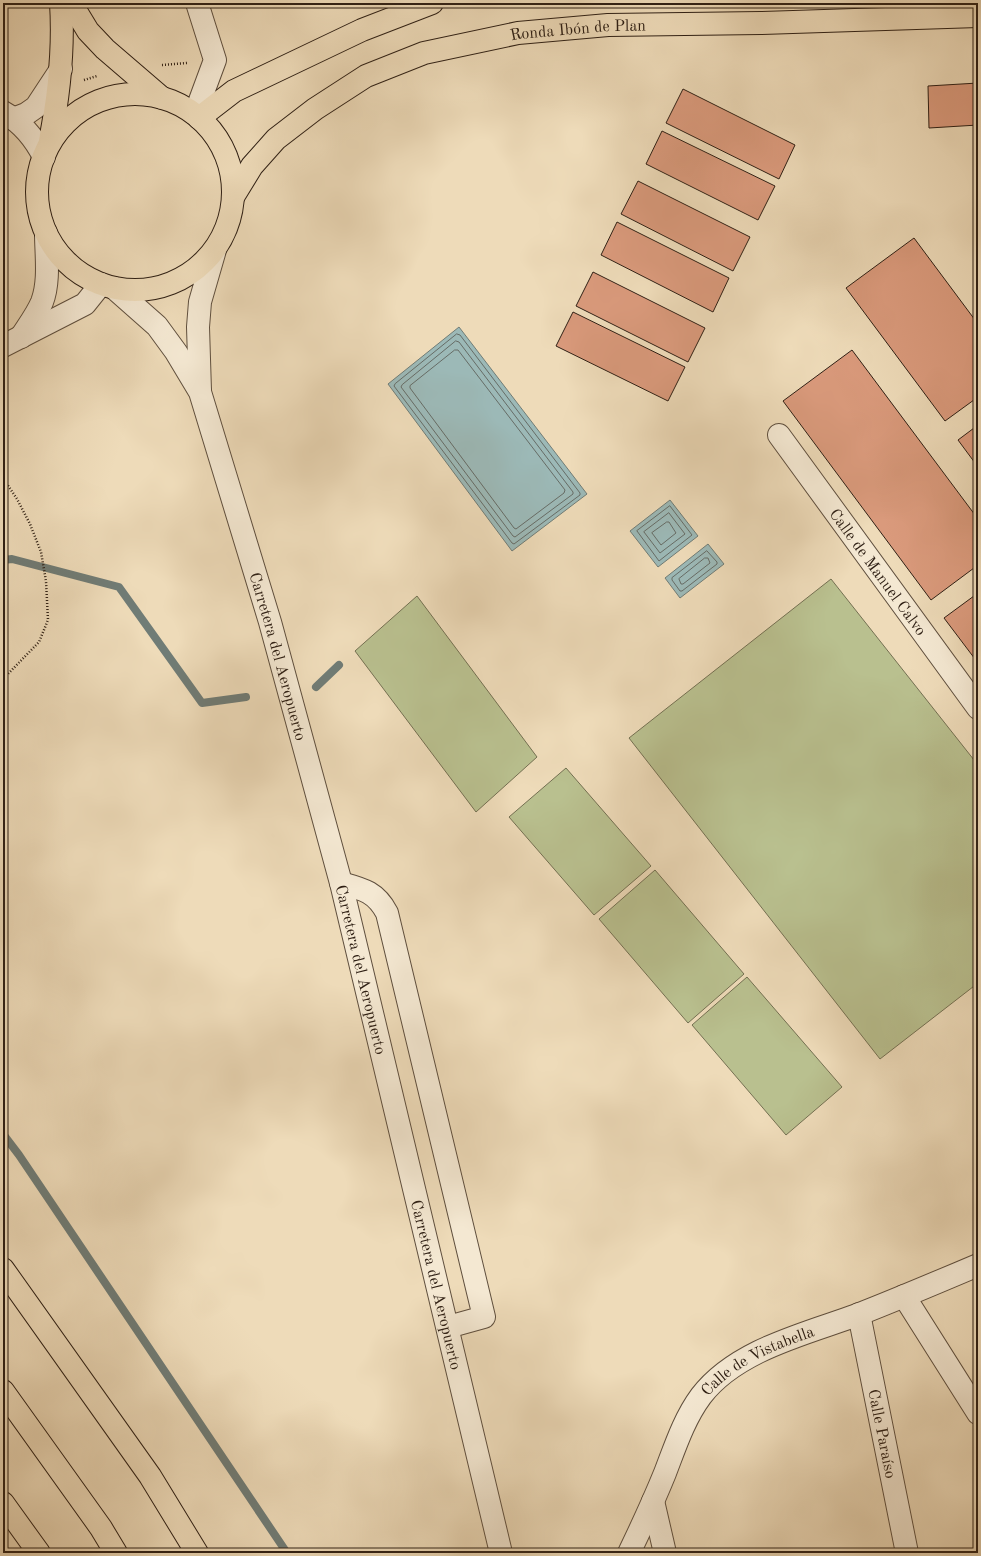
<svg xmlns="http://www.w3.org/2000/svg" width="981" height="1556" viewBox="0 0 981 1556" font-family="'Old Standard TT',serif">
  <rect width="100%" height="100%" fill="#eedbb9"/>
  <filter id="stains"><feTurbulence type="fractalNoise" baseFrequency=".005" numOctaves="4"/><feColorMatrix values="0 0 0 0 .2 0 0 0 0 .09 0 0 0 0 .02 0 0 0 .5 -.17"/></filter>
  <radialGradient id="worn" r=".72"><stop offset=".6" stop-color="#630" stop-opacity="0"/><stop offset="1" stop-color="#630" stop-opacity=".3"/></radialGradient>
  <path fill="#b9c08f" stroke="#747052" d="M 831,579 L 978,765 L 978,983 L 880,1059 L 629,738 Z
    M 417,596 L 537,757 L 476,812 L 355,651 Z
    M 566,768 L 651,866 L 594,915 L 509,817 Z
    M 655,870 L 744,974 L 688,1023 L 599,919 Z
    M 747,977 L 842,1087 L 786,1135 L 692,1025 Z"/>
  <path fill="#9cb9b7" stroke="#707c76" d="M 459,327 L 587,494 L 512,551 L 388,384 Z
    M 670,500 L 698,536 L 658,567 L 630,531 Z
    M 708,544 L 724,564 L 680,598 L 665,578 Z"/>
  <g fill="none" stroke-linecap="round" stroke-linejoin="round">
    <path stroke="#666c66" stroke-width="1" d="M 457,334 L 460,335 L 580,493 L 580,495 L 514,544 L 512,543 L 394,386 L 395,384 Z
      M 456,341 L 459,342 L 573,492 L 573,494 L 515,537 L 513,536 L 401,387 L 402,385 Z
      M 455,350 L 458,350 L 565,490 L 564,493 L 516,529 L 514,528 L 410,388 L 410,386 Z
      M 670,506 L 692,535 L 659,561 L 637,531 Z
      M 669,513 L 685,534 L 660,553 L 644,532 Z
      M 667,522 L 669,522 L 676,533 L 661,545 L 652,533 Z
      M 707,551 L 717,562 L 717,564 L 682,591 L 680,591 L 672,580 L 672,578 Z
      M 705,558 L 708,558 L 710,563 L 683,584 L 681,584 L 679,579 Z"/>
    <path stroke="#707c76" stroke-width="8" d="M 3,560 L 12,559 L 119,587 L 202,703 L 246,697
      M 316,687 L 339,665
      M 3,1134 L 19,1155 L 287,1553"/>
  </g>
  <path fill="#da9a7c" stroke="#2f2015" d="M 978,83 L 978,125 L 929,128 L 928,86 Z
    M 683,89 L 795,145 L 779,179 L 666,123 Z
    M 662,131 L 775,186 L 758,220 L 646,164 Z
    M 638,181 L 750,237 L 733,271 L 621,214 Z
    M 617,222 L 729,278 L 713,312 L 601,255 Z
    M 914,238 L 978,324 L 978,397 L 945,421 L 846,288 Z
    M 593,272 L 705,328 L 688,362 L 576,306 Z
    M 573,312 L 685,367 L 668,401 L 556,346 Z
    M 852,350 L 978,519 L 978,565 L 931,600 L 783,401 Z
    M 978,425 L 978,467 L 958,440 Z
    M 978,593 L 978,663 L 944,618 Z"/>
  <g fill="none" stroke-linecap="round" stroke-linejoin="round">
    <g stroke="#5f4f3e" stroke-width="24">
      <g id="minor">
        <path d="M 3,112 C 21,122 35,139 44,157"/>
        <path d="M 195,114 L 215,60 L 197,3"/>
        <path d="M 13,119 L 26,114 L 36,107 L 61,69"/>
        <path id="s1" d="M 114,288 L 157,326 L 176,352 L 200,392 L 270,622 L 341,883 L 501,1553"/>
        <path d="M 21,337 C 28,326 37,314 42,302 C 50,281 46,255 46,233"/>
        <path d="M 3,346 L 85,304 L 101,284"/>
        <path d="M 200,391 L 198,327 L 200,302 L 215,250"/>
        <path id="s2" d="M 779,435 L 978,708"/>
        <path d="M 341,883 C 363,889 376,892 387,913 L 484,1317 L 448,1327"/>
        <path d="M 904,1296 L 978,1413"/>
        <path id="s3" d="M 859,1314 L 907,1553"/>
        <path d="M 653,1501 L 665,1553"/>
        <path id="s4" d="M 629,1553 C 642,1526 654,1500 665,1473 C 675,1447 684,1419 701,1396 C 736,1350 805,1334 857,1315 C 898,1299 938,1282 978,1265"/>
      </g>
    </g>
    <g stroke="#2f2015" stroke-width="24">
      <g id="major">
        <path d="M 71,3 L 88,31 L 105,49 L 162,98"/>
        <circle cx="135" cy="192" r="98"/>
        <path d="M 199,118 L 234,91 L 362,30 L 432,3"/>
        <path d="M 50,141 C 59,95 64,49 61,3"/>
        <path id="s5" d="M 233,197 L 252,166 L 276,139 L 315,109 L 366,76 L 424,53 L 518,33 L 608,25 L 761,23 L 978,16"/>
      </g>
    </g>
    <g stroke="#2f2015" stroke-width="24">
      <path id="highway" d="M 3,1269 L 150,1476 L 197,1553
        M 3,1391 L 101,1528 L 116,1553
        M 3,1503 L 39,1553"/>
    </g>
    <path stroke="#2f2015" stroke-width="2.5" stroke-dasharray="1 2" stroke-linecap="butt" d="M 162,65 L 187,63
      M 84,80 L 97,76
      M 30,176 L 28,184 L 30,215
      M 3,478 L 17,499 L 30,524 L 41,552 L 46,581 L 48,620 L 39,642 L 3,679"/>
    <use href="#minor" stroke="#f4e8d2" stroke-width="22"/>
    <use href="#major" stroke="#eedbb9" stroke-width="22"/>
    <use href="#highway" stroke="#eedbb9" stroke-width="22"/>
  </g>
  <g text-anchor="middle" stroke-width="3" stroke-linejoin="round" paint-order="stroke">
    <g font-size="16" fill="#2f2015" stroke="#f4e8d2">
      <text dy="6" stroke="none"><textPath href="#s5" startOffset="401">Ronda Ibón de Plan</textPath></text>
      <text dy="6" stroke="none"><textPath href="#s2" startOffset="169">Calle de Manuel Calvo</textPath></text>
      <text dy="6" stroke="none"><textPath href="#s1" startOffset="412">Carretera del Aeropuerto</textPath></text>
      <text dy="6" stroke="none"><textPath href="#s1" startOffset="736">Carretera del Aeropuerto</textPath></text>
      <text dy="6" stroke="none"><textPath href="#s1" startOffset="1060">Carretera del Aeropuerto</textPath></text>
      <text dy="6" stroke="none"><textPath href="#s4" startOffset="241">Calle de Vistabella</textPath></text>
      <text dy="6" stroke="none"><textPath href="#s3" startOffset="122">Calle Paraíso</textPath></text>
    </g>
  </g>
  <rect width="981" height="1556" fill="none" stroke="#eedbb9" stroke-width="16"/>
  <rect x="4" y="4" width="973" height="1548" fill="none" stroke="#2f2015" stroke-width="2"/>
  <rect x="8" y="8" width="965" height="1540" fill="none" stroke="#2f2015"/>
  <rect width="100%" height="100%" filter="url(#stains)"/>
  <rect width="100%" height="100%" fill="url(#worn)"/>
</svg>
